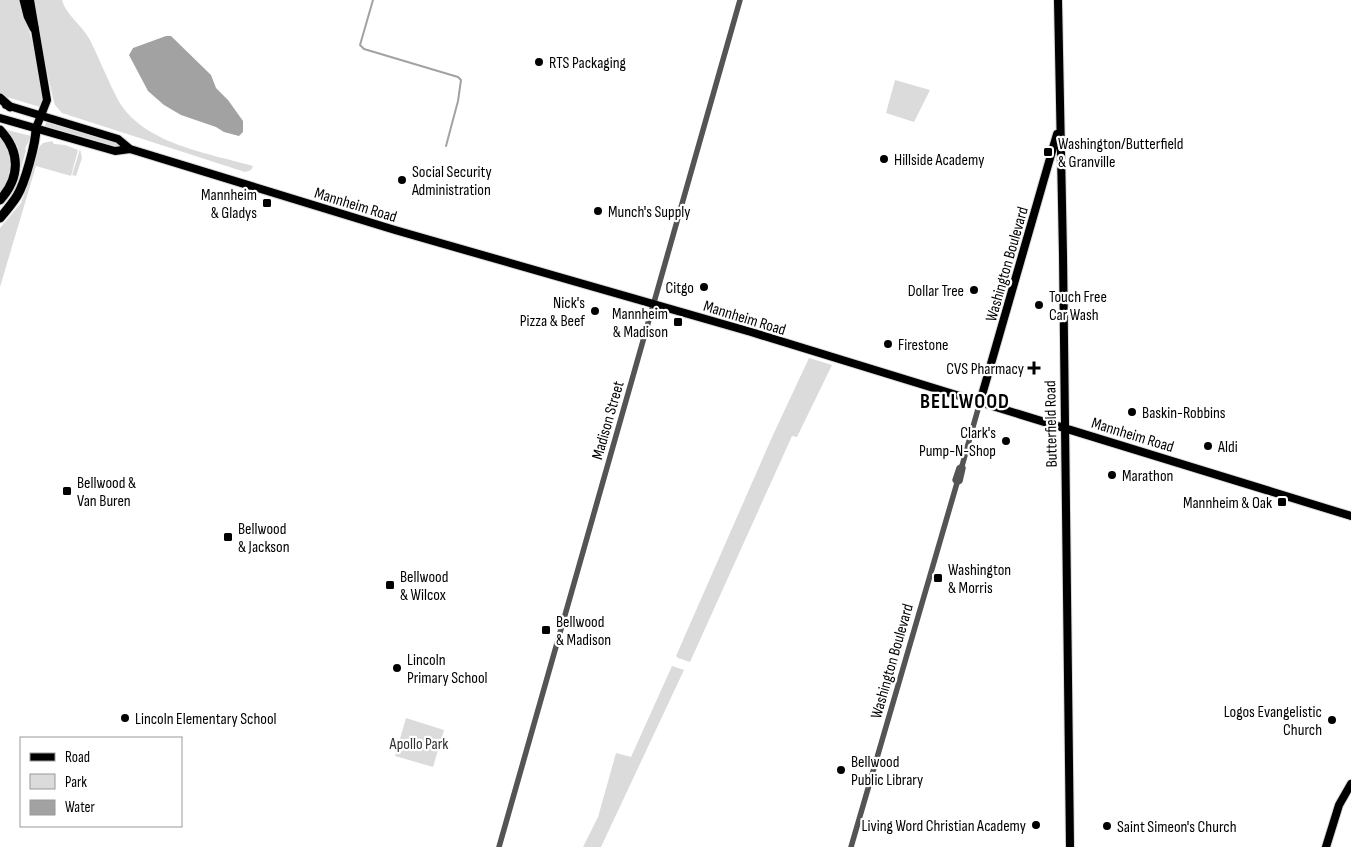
<svg xmlns="http://www.w3.org/2000/svg" width="1351" height="847" viewBox="0 0 1351 847" font-family="'Sofia Sans Condensed',sans-serif">
  <rect width="100%" height="100%" fill="#fff"/>
  <path fill="#dbdbdb" d="M 0,0 L 21,0 C 26,19 48,93 40,107 L 0,95 Z
    M 33,0 L 62,0 C 66,15 83,26 90,40 C 100,60 108,81 118,100 C 143,144 208,153 253,166 L 251,170 L 245,172 L 62,113 L 55,105 L 53,98 L 36,26 Z
    M 895,80 L 930,90 L 914,122 L 886,113 Z
    M 46,122 L 120,144 L 119,147 L 45,126 Z
    M 7,130 L 31,136 L 25,149 L 26,150 L 21,168 L 19,167 L 18,147 L 5,131 Z
    M 0,134 L 12,156 L 11,176 L 0,195 Z
    M 52,141 L 54,144 L 65,145 L 78,150 L 71,176 L 36,166 L 0,287 L 0,228 L 21,203 L 30,179 L 39,147 L 43,143 Z
    M 80,149 L 82,158 L 76,176 L 72,175 Z
    M 809,358 L 832,365 L 797,437 L 792,436 L 690,662 L 678,658 L 676,656 L 773,435 Z
    M 672,666 L 684,670 L 601,847 L 583,847 L 598,817 L 616,753 L 631,757 Z
    M 406,718 L 444,730 L 433,767 L 395,756 Z"/>
  <path fill="#a2a2a2" d="M 166,36 L 171,36 L 211,75 L 216,88 L 228,100 L 243,121 L 243,132 L 239,136 L 224,132 L 216,127 L 181,115 L 164,105 L 148,91 L 129,55 L 133,48 Z"/>
  <g fill="none" stroke-linecap="round" stroke-linejoin="round">
    <path stroke="#a2a2a2" stroke-width="2" d="M 373,0 L 360,45 L 364,49 L 458,77 L 461,80 L 458,101 L 446,146"/>
    <g stroke="#dbdbdb" stroke-width="10">
      <path id="major" d="M 30,0 L 47,100 L 36,128
        M 1058,0 L 1063,255 L 1070,847
        M 6,105 L 118,139 L 130,149 L 395,230 L 751,332 L 1351,516
        M 0,118 L 115,151 L 130,149
        M 980,402 L 1057,134
        M 1326,847 L 1339,805 L 1351,784"/>
    </g>
    <g stroke="#dbdbdb" stroke-width="11">
      <path id="highway" d="M 24,0 L 28,16 L 34,28
        M 0,98 L 10,107
        M 0,130 C 21,152 20,178 0,200
        M 0,218 C 6,211 12,204 17,196 C 25,183 36,143 36,128"/>
    </g>
    <path stroke="#545454" stroke-width="5.5" d="M 957,483 L 955,480 L 959,468 L 962,466 L 980,402
      M 499,847 L 740,0
      M 851,847 L 957,483 L 960,481 L 963,468 L 962,466"/>
    <use href="#major" stroke="#000" stroke-width="8"/>
    <use href="#highway" stroke="#000" stroke-width="9"/>
  </g>
  <g fill="#000" stroke="#fff" stroke-width="2">
    <circle cx="539" cy="62" r="5"/>
    <rect x="1043" y="147" width="10" height="10" rx="2.5"/>
    <circle cx="884" cy="159" r="5"/>
    <circle cx="402" cy="180" r="5"/>
    <rect x="262" y="198" width="10" height="10" rx="2.5"/>
    <circle cx="598" cy="211" r="5"/>
    <circle cx="704" cy="287" r="5"/>
    <circle cx="974" cy="290" r="5"/>
    <circle cx="1039" cy="305" r="5"/>
    <circle cx="595" cy="311" r="5"/>
    <rect x="673" y="317" width="10" height="10" rx="2.5"/>
    <circle cx="888" cy="344" r="5"/>
    <path d="M1031.5 360.5h5v5h5v5h-5v5h-5v-5h-5v-5h5z"/>
    <circle cx="1132" cy="412" r="5"/>
    <circle cx="1006" cy="441" r="5"/>
    <circle cx="1208" cy="446" r="5"/>
    <circle cx="1112" cy="475" r="5"/>
    <rect x="62" y="486" width="10" height="10" rx="2.5"/>
    <rect x="1277" y="497" width="10" height="10" rx="2.5"/>
    <rect x="223" y="532" width="10" height="10" rx="2.5"/>
    <rect x="933" y="573" width="10" height="10" rx="2.5"/>
    <rect x="385" y="580" width="10" height="10" rx="2.5"/>
    <rect x="541" y="625" width="10" height="10" rx="2.5"/>
    <circle cx="397" cy="668" r="5"/>
    <circle cx="125" cy="718" r="5"/>
    <circle cx="1332" cy="720" r="5"/>
    <circle cx="841" cy="770" r="5"/>
    <circle cx="1036" cy="825" r="5"/>
    <circle cx="1107" cy="826" r="5"/>
  </g>
  <g text-anchor="middle" stroke-width="4.5" stroke-linejoin="round" paint-order="stroke">
    <g font-size="16" fill="#000" stroke="#fff" text-anchor="start">
      <text x="549" y="68">RTS Packaging</text>
      <text x="1058" y="149">Washington/Butterfield<tspan x="1058" dy="18">&amp; Granville</tspan></text>
      <text x="894" y="165">Hillside Academy</text>
      <text x="412" y="177">Social Security<tspan x="412" dy="18">Administration</tspan></text>
      <text x="257" y="200" text-anchor="end">Mannheim<tspan x="257" dy="18">&amp; Gladys</tspan></text>
      <text x="608" y="217">Munch's Supply</text>
      <text x="694" y="293" text-anchor="end">Citgo</text>
      <text x="964" y="296" text-anchor="end">Dollar Tree</text>
      <text x="1049" y="302">Touch Free<tspan x="1049" dy="18">Car Wash</tspan></text>
      <text x="585" y="308" text-anchor="end">Nick's<tspan x="585" dy="18">Pizza &amp; Beef</tspan></text>
      <text x="668" y="319" text-anchor="end">Mannheim<tspan x="668" dy="18">&amp; Madison</tspan></text>
      <text x="898" y="350">Firestone</text>
      <text x="1024" y="374" text-anchor="end">CVS Pharmacy</text>
      <text x="1142" y="418">Baskin-Robbins</text>
      <text x="996" y="438" text-anchor="end">Clark's<tspan x="996" dy="18">Pump-N-Shop</tspan></text>
      <text x="1218" y="452">Aldi</text>
      <text x="1122" y="481">Marathon</text>
      <text x="77" y="488">Bellwood &amp;<tspan x="77" dy="18">Van Buren</tspan></text>
      <text x="1272" y="508" text-anchor="end">Mannheim &amp; Oak</text>
      <text x="238" y="534">Bellwood<tspan x="238" dy="18">&amp; Jackson</tspan></text>
      <text x="948" y="575">Washington<tspan x="948" dy="18">&amp; Morris</tspan></text>
      <text x="400" y="582">Bellwood<tspan x="400" dy="18">&amp; Wilcox</tspan></text>
      <text x="556" y="627">Bellwood<tspan x="556" dy="18">&amp; Madison</tspan></text>
      <text x="407" y="665">Lincoln<tspan x="407" dy="18">Primary School</tspan></text>
      <text x="1322" y="717" text-anchor="end">Logos Evangelistic<tspan x="1322" dy="18">Church</tspan></text>
      <text x="135" y="724">Lincoln Elementary School</text>
      <text x="851" y="767">Bellwood<tspan x="851" dy="18">Public Library</tspan></text>
      <text x="1026" y="831" text-anchor="end">Living Word Christian Academy</text>
      <text x="1117" y="832">Saint Simeon's Church</text>
    </g>
    <g font-size="16" fill="#000" stroke="#fff">
      <text transform="translate(356 204) rotate(17)" y="6">Mannheim Road</text>
      <text transform="translate(1006 264) rotate(-74)" y="6">Washington Boulevard</text>
      <text transform="translate(745 317) rotate(17)" y="6">Mannheim Road</text>
      <text transform="translate(607 420) rotate(-74)" y="6">Madison Street</text>
      <text transform="translate(1050 424) rotate(-91)" y="6">Butterfield Road</text>
      <text transform="translate(1133 434) rotate(17)" y="6">Mannheim Road</text>
      <text transform="translate(891 661) rotate(-74)" y="6">Washington Boulevard</text>
    </g>
    <g font-size="16" fill="#323232" stroke="#fff">
      <text x="419" y="749">Apollo Park</text>
    </g>
    <g font-size="21" font-weight="bold" letter-spacing="1" fill="#000" stroke="#fff">
      <text x="965" y="408">BELLWOOD</text>
    </g>
  </g>
  <rect x="20" y="737" width="162" height="90" fill="#ffffff" stroke="#999999"/>
  <rect x="30" y="753" width="25" height="8" fill="#000000" stroke="#999999"/>
  <text x="65" y="762" font-size="15" fill="#000000">Road</text>
  <rect x="30" y="774" width="25" height="15" fill="#dbdbdb" stroke="#999999"/>
  <text x="65" y="787" font-size="15" fill="#000000">Park</text>
  <rect x="30" y="800" width="25" height="15" fill="#a2a2a2" stroke="#999999"/>
  <text x="65" y="812" font-size="15" fill="#000000">Water</text>
</svg>
